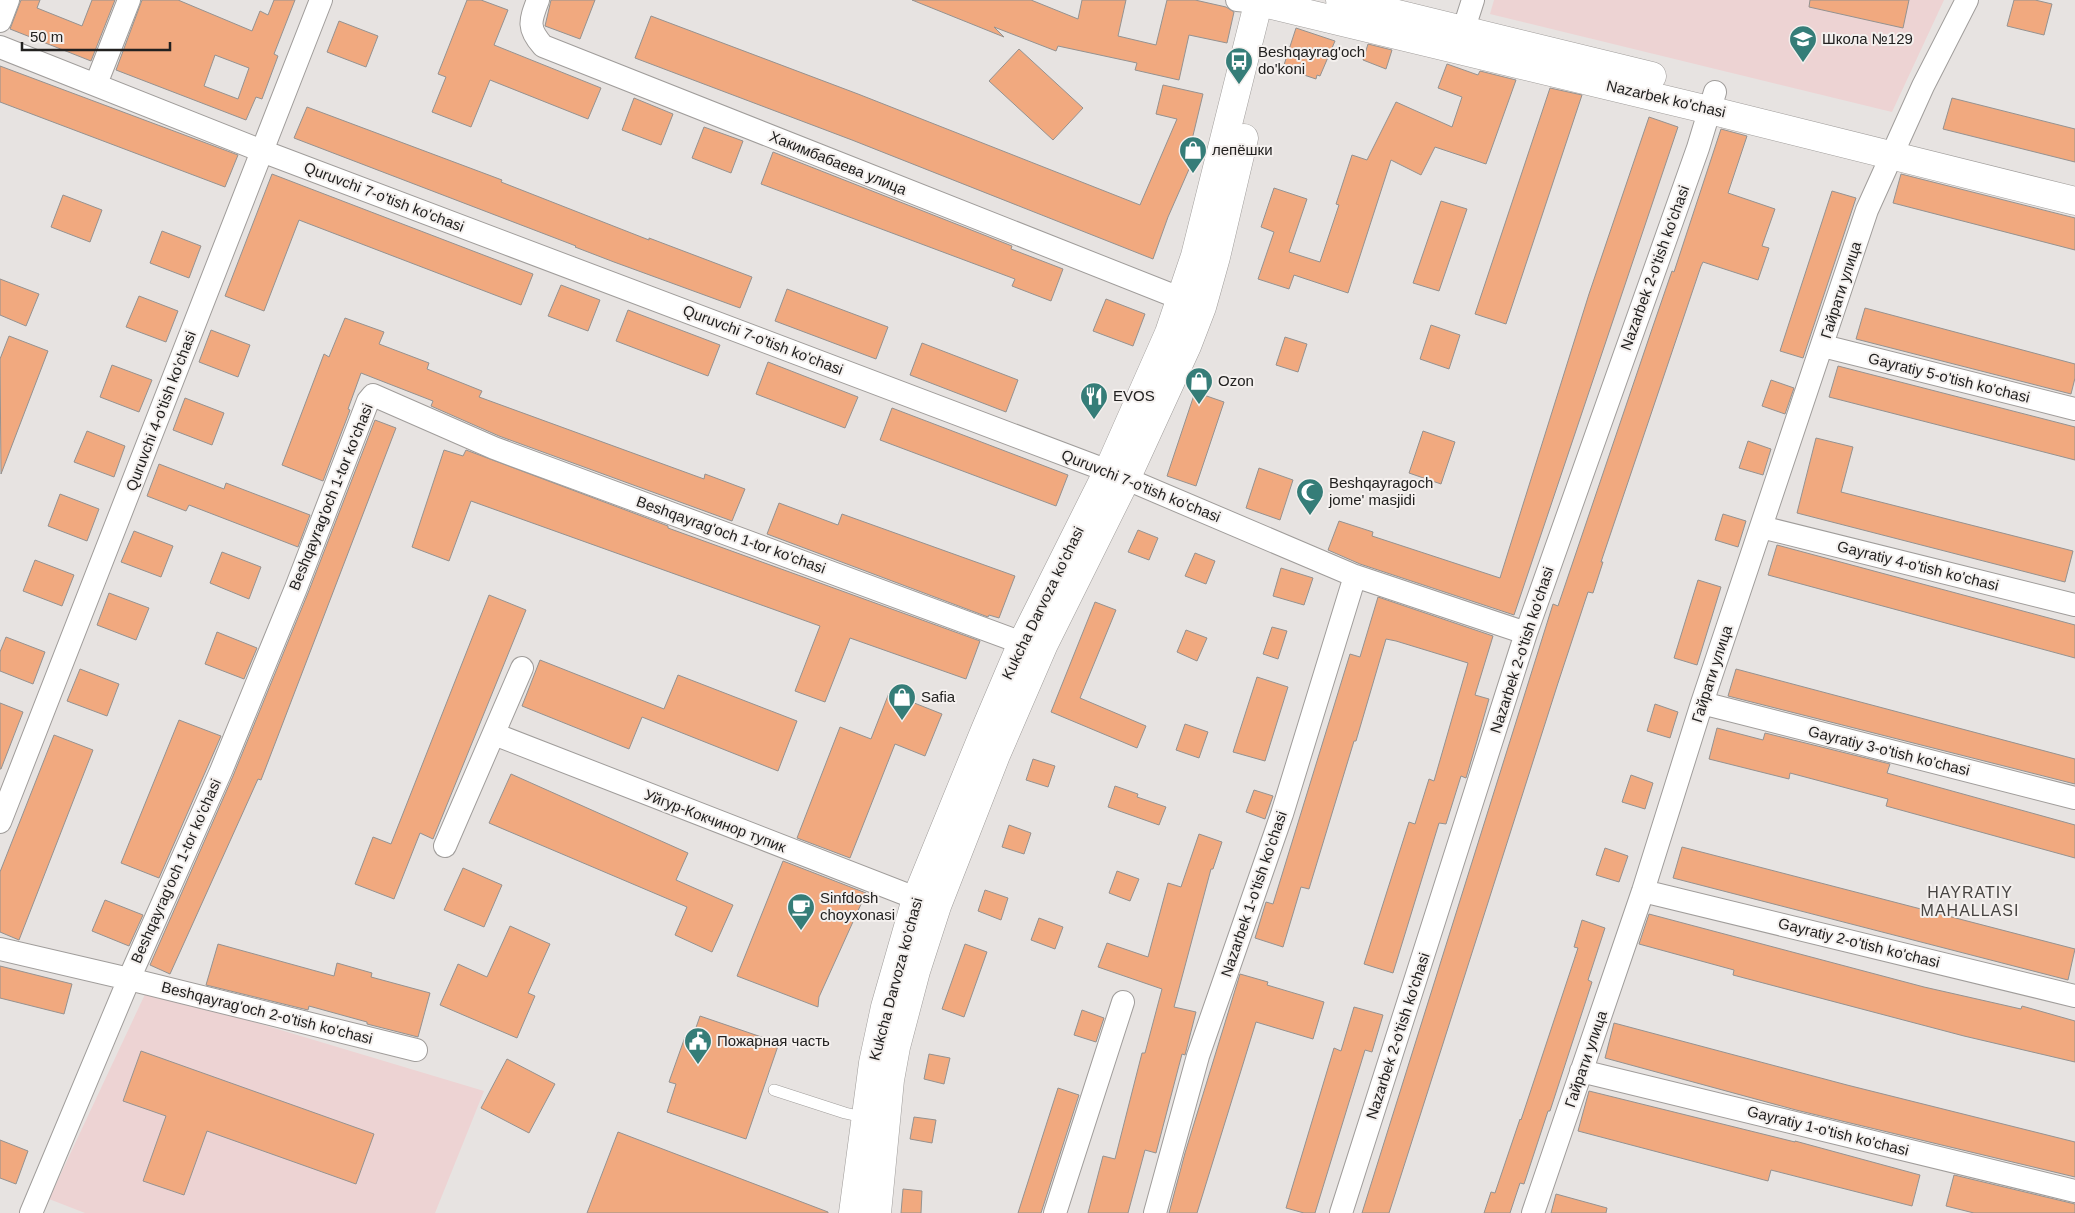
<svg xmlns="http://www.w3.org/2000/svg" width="2075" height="1213" viewBox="0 0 2075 1213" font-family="Arial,sans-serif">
  <rect width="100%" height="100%" fill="#e7e3e1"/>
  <path fill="#edd3d3" d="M 1494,0 L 1944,0 L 1892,112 L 1490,14 Z
    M 147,990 L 484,1091 L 435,1213 L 85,1213 L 49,1199 Z"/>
  <path fill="#f1a97f" stroke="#959290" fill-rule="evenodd" d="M 21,0 L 40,0 L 37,8 L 82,26 L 92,0 L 115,0 L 91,61 L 10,29 Z
    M 142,0 L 178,0 L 252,31 L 260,11 L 268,15 L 274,0 L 295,0 L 274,54 L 278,56 L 262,99 L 256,97 L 246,120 L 116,70 ZM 215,55 L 249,68 L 238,99 L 204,86 Z
    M 467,0 L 481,0 L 508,10 L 494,45 L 601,88 L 588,119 L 490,80 L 471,127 L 432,112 L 446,77 L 438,74 Z
    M 551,0 L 595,0 L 580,39 L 545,26 Z
    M 912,0 L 1031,0 L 1078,19 L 1082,0 L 1126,0 L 1118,36 L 1156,45 L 1167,0 L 1195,0 L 1226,7 L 1234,12 L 1227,43 L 1189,35 L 1179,80 L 1135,70 L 1137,63 L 1058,46 L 1056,51 L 994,27 L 1004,37 Z
    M 1810,0 L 1909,0 L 1903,28 L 1809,7 Z
    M 2014,0 L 2035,0 L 2052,4 L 2044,35 L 2007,26 Z
    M 651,16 L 858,94 L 1140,205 L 1177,119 L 1156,114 L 1163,85 L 1203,94 L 1190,148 L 1197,151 L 1168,217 L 1153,259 L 852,140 L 635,58 Z
    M 339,21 L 378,36 L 366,67 L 327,52 Z
    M 1296,28 L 1335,41 L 1320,76 L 1317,75 L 1316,79 L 1283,68 Z
    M 1368,44 L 1392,50 L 1386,69 L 1363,60 Z
    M 1019,49 L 1083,108 L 1053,140 L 989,81 Z
    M 1447,64 L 1478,75 L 1480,71 L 1516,80 L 1486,164 L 1435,147 L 1421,175 L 1391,160 L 1348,293 L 1294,275 L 1289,289 L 1258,279 L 1274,232 L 1261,227 L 1274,188 L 1307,199 L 1289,252 L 1320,262 L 1339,205 L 1336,204 L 1352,155 L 1367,160 L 1396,102 L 1452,127 L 1462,97 L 1438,88 Z
    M 0,66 L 238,155 L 225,187 L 0,102 Z
    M 1550,88 L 1582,95 L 1506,324 L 1475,314 Z
    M 634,98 L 673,114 L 661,145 L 622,130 Z
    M 1952,98 L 2075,129 L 2075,162 L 1943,129 Z
    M 307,107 L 502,180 L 501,182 L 649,240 L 649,238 L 752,277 L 740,308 L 614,262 L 575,247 L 576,246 L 294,138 Z
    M 1649,117 L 1678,127 L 1514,615 L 1360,564 L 1328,550 L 1339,521 L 1373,532 L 1372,536 L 1500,578 L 1589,294 Z
    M 704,127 L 743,141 L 731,173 L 692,158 Z
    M 1721,129 L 1747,136 L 1728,193 L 1775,209 L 1762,246 L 1769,248 L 1758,280 L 1703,262 L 1701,266 L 1601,562 L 1603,562 L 1593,593 L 1588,592 L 1558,683 L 1389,1213 L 1362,1213 L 1553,604 L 1558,606 L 1651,332 L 1672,271 L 1674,272 Z
    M 773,152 L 1012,246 L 1011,249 L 1063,269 L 1051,301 L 1012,286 L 1015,279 L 761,184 Z
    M 272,174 L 533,274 L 521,305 L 299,220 L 264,311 L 225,296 Z
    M 1901,174 L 2075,218 L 2075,250 L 1893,203 Z
    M 1832,191 L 1856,198 L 1803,358 L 1780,351 Z
    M 63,195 L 102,210 L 90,242 L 51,227 Z
    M 1441,201 L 1467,209 L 1439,291 L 1413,283 Z
    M 162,231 L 201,246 L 189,278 L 150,263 Z
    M 0,279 L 39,294 L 26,326 L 0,315 Z
    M 561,285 L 600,300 L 588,331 L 548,316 Z
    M 787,289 L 888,327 L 876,359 L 775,321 Z
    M 139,296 L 178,311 L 166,342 L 126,327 Z
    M 1106,299 L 1145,314 L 1133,346 L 1093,331 Z
    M 1865,308 L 2075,364 L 2075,378 L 2071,394 L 1856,339 Z
    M 628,310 L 720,345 L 708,376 L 616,341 Z
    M 345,318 L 384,332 L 379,344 L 429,363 L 427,369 L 482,391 L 479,397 L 704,479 L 705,474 L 745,489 L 732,521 L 499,436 L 431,406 L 433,401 L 361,373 L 348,409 L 350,410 L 323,481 L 282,465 L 324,354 L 329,357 Z
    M 1431,325 L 1460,335 L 1449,369 L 1420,359 Z
    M 211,330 L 250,345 L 238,377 L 199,362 Z
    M 9,336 L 48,351 L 1,474 L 0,359 Z
    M 1285,337 L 1307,344 L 1298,372 L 1276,365 Z
    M 922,343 L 1018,380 L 1006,412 L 910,375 Z
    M 768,362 L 858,397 L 845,428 L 756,394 Z
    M 112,365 L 152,380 L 139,412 L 100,397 Z
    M 1838,366 L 2075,427 L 2075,460 L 1829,397 Z
    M 1771,380 L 1794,388 L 1785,414 L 1762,406 Z
    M 1195,392 L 1224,402 L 1196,486 L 1167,476 Z
    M 185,398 L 224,413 L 212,445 L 173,430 Z
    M 892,408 L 1068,475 L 1056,506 L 880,440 Z
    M 375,420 L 396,428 L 261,780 L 258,779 L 170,974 L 150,965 L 233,776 L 308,593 Z
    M 87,431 L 125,446 L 114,477 L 74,462 Z
    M 1423,431 L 1455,442 L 1441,484 L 1409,473 Z
    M 1816,438 L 1853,447 L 1841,492 L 2073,551 L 2065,582 L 1797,513 Z
    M 1748,441 L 1771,449 L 1763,475 L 1739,468 Z
    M 444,450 L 463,456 L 466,450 L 668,526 L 668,528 L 980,641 L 966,679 L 850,638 L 825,702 L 795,691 L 820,626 L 471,501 L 449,561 L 412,547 Z
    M 159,464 L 224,489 L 226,483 L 310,515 L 298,547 L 189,505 L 186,511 L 147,496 Z
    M 1259,468 L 1293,480 L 1280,520 L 1246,508 Z
    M 60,494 L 99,509 L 87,541 L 48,526 Z
    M 779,503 L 838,525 L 842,514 L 1015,576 L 999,618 L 989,615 L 988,617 L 767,534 Z
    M 1723,514 L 1746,521 L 1738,547 L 1715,540 Z
    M 1138,530 L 1158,538 L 1149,560 L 1128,552 Z
    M 134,531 L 173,546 L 161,577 L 121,562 Z
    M 1777,545 L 2075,625 L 2075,658 L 1768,575 Z
    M 222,552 L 261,567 L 249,599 L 210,583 Z
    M 1195,553 L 1215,561 L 1206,584 L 1185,576 Z
    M 35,560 L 74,575 L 62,606 L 23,591 Z
    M 1281,568 L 1313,578 L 1304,605 L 1273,596 Z
    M 1698,580 L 1721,587 L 1697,665 L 1674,658 Z
    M 109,593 L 149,608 L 136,640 L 97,625 Z
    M 489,595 L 526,610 L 433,839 L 420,833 L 394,899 L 355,884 L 373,837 L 391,844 Z
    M 1378,597 L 1493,636 L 1475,695 L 1489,699 L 1477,741 L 1466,778 L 1461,776 L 1446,824 L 1439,823 L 1393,973 L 1364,964 L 1409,822 L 1415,824 L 1429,779 L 1434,781 L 1468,663 L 1396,641 L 1386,639 L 1356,741 L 1354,741 L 1309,889 L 1301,887 L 1283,947 L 1255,938 L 1266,902 L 1273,904 L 1350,654 L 1360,657 Z
    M 1095,602 L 1116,610 L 1080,698 L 1146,726 L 1137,748 L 1051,712 Z
    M 1272,627 L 1287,631 L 1278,659 L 1263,654 Z
    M 1186,630 L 1207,638 L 1197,661 L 1177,652 Z
    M 217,632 L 257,648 L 244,679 L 205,664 Z
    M 6,637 L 45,652 L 33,684 L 0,671 L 0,652 Z
    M 540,660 L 664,709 L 678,675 L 797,721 L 778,771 L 642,717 L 629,749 L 522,706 Z
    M 80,669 L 119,684 L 107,716 L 67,701 Z
    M 1736,669 L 2075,759 L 2075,784 L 1728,696 Z
    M 1257,677 L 1288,687 L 1265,761 L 1233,752 Z
    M 889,693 L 942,714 L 925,756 L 895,744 L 850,858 L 797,838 L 840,727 L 871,739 Z
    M 0,703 L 23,712 L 1,769 L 0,769 Z
    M 1655,704 L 1678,712 L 1670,738 L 1647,731 Z
    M 179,720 L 221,736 L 159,878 L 121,863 Z
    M 1185,724 L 1208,732 L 1199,758 L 1176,750 Z
    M 1717,728 L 1763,740 L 1765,733 L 1890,764 L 1887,773 L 2075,825 L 2075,858 L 1886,806 L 1888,799 L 1790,773 L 1789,779 L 1709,759 Z
    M 54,735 L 93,750 L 19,940 L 0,932 L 0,872 Z
    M 1033,759 L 1055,766 L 1048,787 L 1026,780 Z
    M 511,774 L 688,853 L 676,880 L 733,905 L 712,952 L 675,935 L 687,907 L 489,823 Z
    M 1631,775 L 1653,783 L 1645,809 L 1622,802 Z
    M 1115,786 L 1138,794 L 1137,797 L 1166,807 L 1159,825 L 1108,807 Z
    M 1254,790 L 1273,796 L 1265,819 L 1246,812 Z
    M 1009,825 L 1031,833 L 1024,854 L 1002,847 Z
    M 1199,834 L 1222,842 L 1213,869 L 1211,869 L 1174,1007 L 1196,1012 L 1185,1055 L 1182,1054 L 1156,1153 L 1145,1150 L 1128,1213 L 1088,1213 L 1103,1156 L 1115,1159 L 1142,1053 L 1145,1053 L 1162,989 L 1098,967 L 1107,943 L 1148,957 L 1168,883 L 1181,887 Z
    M 1682,847 L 2075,949 L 2068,980 L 1673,878 Z
    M 1605,848 L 1628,856 L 1619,882 L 1596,875 Z
    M 783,861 L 866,893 L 819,997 L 818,1007 L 737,976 Z
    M 463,868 L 502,885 L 484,927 L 444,910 Z
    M 1117,871 L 1139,879 L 1130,901 L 1109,893 Z
    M 985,890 L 1008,898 L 1001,920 L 978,911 Z
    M 105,900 L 143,915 L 129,946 L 92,931 Z
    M 1649,914 L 1924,987 L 2021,1009 L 2022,1006 L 2075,1021 L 2075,1062 L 1964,1036 L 1733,975 L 1734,970 L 1639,944 Z
    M 1039,918 L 1063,927 L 1055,949 L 1031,940 Z
    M 1582,920 L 1605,928 L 1588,980 L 1592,982 L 1550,1111 L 1548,1111 L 1524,1184 L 1520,1183 L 1510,1213 L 1484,1213 L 1491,1192 L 1495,1193 L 1520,1119 L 1521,1120 L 1578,948 L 1574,947 Z
    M 510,926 L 550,944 L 528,993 L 535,996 L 517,1038 L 440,1005 L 458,964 L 487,977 Z
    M 218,944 L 334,976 L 337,963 L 372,973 L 371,977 L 430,993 L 418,1037 L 367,1024 L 367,1022 L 309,1006 L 308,1010 L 206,985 Z
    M 965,944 L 987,952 L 964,1017 L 942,1009 Z
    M 0,966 L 72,984 L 64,1014 L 0,998 Z
    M 1240,974 L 1268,982 L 1267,985 L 1324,1002 L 1313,1039 L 1256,1022 L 1197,1213 L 1169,1213 L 1185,1153 Z
    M 1354,1007 L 1383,1015 L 1372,1052 L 1365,1050 L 1315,1213 L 1304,1213 L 1286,1208 L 1334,1048 L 1341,1051 Z
    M 1082,1010 L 1104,1018 L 1096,1042 L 1074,1035 Z
    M 700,1016 L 779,1043 L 746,1139 L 667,1112 L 676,1084 L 669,1082 L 685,1037 L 692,1039 Z
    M 1614,1023 L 1847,1085 L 2075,1142 L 2075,1177 L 1796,1110 L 1605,1058 Z
    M 141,1051 L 374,1134 L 356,1184 L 207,1131 L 184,1195 L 143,1181 L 166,1116 L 123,1101 Z
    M 929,1054 L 950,1058 L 944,1084 L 924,1079 Z
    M 507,1059 L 555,1084 L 529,1133 L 481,1108 Z
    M 1058,1088 L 1079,1095 L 1041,1213 L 1018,1213 Z
    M 1589,1091 L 1795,1142 L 1795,1141 L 1920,1175 L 1912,1206 L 1771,1170 L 1768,1181 L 1578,1131 Z
    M 914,1117 L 936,1120 L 932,1143 L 910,1139 Z
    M 618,1132 L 828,1212 L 828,1213 L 587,1213 Z
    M 0,1140 L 28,1151 L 16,1184 L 0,1178 Z
    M 1954,1175 L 2075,1204 L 2075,1213 L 1974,1213 L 1946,1206 Z
    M 903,1189 L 922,1191 L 921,1213 L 901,1213 Z
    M 1556,1194 L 1607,1208 L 1606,1213 L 1551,1213 Z"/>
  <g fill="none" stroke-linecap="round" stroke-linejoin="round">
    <g stroke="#a09d9b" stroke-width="12">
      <path id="service" d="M 774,1090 L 845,1113 L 867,1118"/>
    </g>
    <g stroke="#a09d9b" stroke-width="24">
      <path id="minor" d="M 538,0 C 530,21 527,28 543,46 L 1182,299
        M 1237,0 L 1259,2
        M 0,21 L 8,0
        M 0,47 L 262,151 L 1108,471 L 1355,576 L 1526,633
        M 1458,47 L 1473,0
        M 96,84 L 129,0
        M 1823,346 L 2075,409
        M 1761,527 L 2075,605
        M 1702,703 L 2075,798
        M 494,734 L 931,904
        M 0,822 L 321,0
        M 445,846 L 522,668
        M 1643,891 L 2075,996
        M 0,949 L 129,979 L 416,1050
        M 1581,1071 L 2075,1191
        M 31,1213 L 129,979 L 221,771 L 296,588 L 368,401 L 373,395 L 494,448 L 1022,643
        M 1055,1213 L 1123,1002
        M 1155,1213 L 1198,1056 L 1282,814 L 1355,576
        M 1341,1213 L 1526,633 L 1698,148 L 1715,92
        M 1533,1213 L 1643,891 L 1702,703 L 1867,210 L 1923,86 L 1967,0"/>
    </g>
    <g stroke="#a09d9b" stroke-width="29">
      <path id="primary" d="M 1340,0 L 1652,76
        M 1259,2 L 1709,110 L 2075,201
        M 853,1213 L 873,1063 L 885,1007 L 916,899 L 985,730 L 1022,643 L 1108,471 L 1169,333 L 1195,256 L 1259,0
        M 877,1213 L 890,1080 L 896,1047 L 916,971 L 937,906 L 996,755 L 1044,644 L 1126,479 L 1187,346 L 1202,307 L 1216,257 L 1244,138"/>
    </g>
    <use href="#service" stroke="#fff" stroke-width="11"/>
    <use href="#minor" stroke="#fff" stroke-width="22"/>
    <use href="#primary" stroke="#fff" stroke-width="28"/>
  </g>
  <defs>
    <g id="school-pin" transform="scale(1.4375)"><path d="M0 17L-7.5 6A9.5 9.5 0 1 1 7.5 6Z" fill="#357d78" stroke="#f4f0ee"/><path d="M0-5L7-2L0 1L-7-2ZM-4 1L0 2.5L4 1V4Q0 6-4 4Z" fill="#fff"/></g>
    <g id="bus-pin" transform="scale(1.4375)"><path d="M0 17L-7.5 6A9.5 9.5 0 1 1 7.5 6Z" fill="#357d78" stroke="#f4f0ee"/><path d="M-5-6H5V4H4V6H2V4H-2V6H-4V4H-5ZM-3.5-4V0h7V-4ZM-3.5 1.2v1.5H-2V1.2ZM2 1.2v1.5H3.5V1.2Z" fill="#fff"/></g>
    <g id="shop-pin" transform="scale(1.4375)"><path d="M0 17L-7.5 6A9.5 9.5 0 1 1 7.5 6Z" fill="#357d78" stroke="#f4f0ee"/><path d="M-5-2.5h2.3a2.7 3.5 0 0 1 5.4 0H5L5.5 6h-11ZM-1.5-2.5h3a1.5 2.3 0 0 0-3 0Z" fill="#fff"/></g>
    <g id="restaurant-pin" transform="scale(1.4375)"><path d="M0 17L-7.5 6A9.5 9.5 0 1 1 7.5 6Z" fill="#357d78" stroke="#f4f0ee"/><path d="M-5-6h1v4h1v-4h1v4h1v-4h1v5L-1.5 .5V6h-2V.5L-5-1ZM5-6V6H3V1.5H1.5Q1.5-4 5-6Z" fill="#fff"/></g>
    <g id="mosque-pin" transform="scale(1.4375)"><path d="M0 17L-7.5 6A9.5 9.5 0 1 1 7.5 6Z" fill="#357d78" stroke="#f4f0ee"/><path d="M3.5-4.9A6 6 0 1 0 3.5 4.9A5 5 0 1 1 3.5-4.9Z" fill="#fff"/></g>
    <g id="cafe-pin" transform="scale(1.4375)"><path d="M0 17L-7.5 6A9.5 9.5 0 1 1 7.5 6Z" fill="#357d78" stroke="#f4f0ee"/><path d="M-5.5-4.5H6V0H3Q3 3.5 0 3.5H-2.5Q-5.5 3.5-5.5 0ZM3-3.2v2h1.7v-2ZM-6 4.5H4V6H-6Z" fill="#fff"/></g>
    <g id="civic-pin" transform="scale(1.4375)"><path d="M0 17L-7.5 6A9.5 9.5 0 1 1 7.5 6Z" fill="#357d78" stroke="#f4f0ee"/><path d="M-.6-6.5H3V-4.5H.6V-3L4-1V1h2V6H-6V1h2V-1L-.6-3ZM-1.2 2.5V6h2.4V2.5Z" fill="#fff"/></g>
  </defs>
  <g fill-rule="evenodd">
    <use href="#school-pin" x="1803" y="39"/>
    <use href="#bus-pin" x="1239" y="61"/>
    <use href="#shop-pin" x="1193" y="150"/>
    <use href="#shop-pin" x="1199" y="381"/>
    <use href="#restaurant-pin" x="1094" y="396"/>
    <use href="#mosque-pin" x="1310" y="492"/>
    <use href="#shop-pin" x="902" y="697"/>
    <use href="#cafe-pin" x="801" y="907"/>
    <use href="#civic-pin" x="698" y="1041"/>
  </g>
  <g text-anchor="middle" stroke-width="4" stroke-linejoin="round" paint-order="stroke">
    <g font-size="15" fill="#222120" stroke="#f4f0ee" text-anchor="start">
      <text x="1822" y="44">Школа №129</text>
      <text x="1258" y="57">Beshqayrag'och<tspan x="1258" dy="17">do'koni</tspan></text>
      <text x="1212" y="155">лепёшки</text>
      <text x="1218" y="386">Ozon</text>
      <text x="1113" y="401">EVOS</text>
      <text x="1329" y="488">Beshqayragoch<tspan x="1329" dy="17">jome' masjidi</tspan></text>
      <text x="921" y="702">Safia</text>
      <text x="820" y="903">Sinfdosh<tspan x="820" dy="17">choyxonasi</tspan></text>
      <text x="717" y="1046">Пожарная часть</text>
    </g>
    <g font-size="15" fill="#222120" stroke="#f4f0ee">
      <text transform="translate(1666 99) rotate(13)" y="5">Nazarbek ko'chasi</text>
      <text transform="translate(838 163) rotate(22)" y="5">Хакимбабаева улица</text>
      <text transform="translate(384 197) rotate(21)" y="5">Quruvchi 7-o'tish ko'chasi</text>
      <text transform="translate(1655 268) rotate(-70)" y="5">Nazarbek 2-o'tish ko'chasi</text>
      <text transform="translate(1841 290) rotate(-72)" y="5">Гайрати улица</text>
      <text transform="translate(763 340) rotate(21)" y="5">Quruvchi 7-o'tish ko'chasi</text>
      <text transform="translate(1949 378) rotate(14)" y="5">Gayratiy 5-o'tish ko'chasi</text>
      <text transform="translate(161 411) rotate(-69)" y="5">Quruvchi 4-o'tish ko'chasi</text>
      <text transform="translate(1141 486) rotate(22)" y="5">Quruvchi 7-o'tish ko'chasi</text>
      <text transform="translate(331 497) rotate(-68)" y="5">Beshqayrag'och 1-tor ko'chasi</text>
      <text transform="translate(731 535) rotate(20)" y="5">Beshqayrag'och 1-tor ko'chasi</text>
      <text transform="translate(1918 566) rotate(14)" y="5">Gayratiy 4-o'tish ko'chasi</text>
      <text transform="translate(1043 603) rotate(-64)" y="5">Kukcha Darvoza ko'chasi</text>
      <text transform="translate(1522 650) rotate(-72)" y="5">Nazarbek 2-o'tish ko'chasi</text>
      <text transform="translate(1712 674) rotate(-72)" y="5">Гайрати улица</text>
      <text transform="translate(1889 751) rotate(14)" y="5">Gayratiy 3-o'tish ko'chasi</text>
      <text transform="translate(715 821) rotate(21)" y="5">Уйгур-Кокчинор тупик</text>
      <text transform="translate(176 871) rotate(-66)" y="5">Beshqayrag'och 1-tor ko'chasi</text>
      <text transform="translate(1254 894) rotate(-71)" y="5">Nazarbek 1-o'tish ko'chasi</text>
      <text transform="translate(1859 943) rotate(14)" y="5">Gayratiy 2-o'tish ko'chasi</text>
      <text transform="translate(896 979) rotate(-75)" y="5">Kukcha Darvoza ko'chasi</text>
      <text transform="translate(267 1013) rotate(14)" y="5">Beshqayrag'och 2-o'tish ko'chasi</text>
      <text transform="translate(1398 1036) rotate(-72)" y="5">Nazarbek 2-o'tish ko'chasi</text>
      <text transform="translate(1586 1059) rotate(-71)" y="5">Гайрати улица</text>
      <text transform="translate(1828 1131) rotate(14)" y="5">Gayratiy 1-o'tish ko'chasi</text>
    </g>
    <g font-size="16" letter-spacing="1" fill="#474442" stroke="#f4f0ee">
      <text x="1970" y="898">HAYRATIY<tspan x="1970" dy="18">MAHALLASI</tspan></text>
    </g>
  </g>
  <path d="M22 42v8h148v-8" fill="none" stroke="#222120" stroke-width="2.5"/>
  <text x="30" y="42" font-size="15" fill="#222120" stroke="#f4f0ee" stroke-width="4" paint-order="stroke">50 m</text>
</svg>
